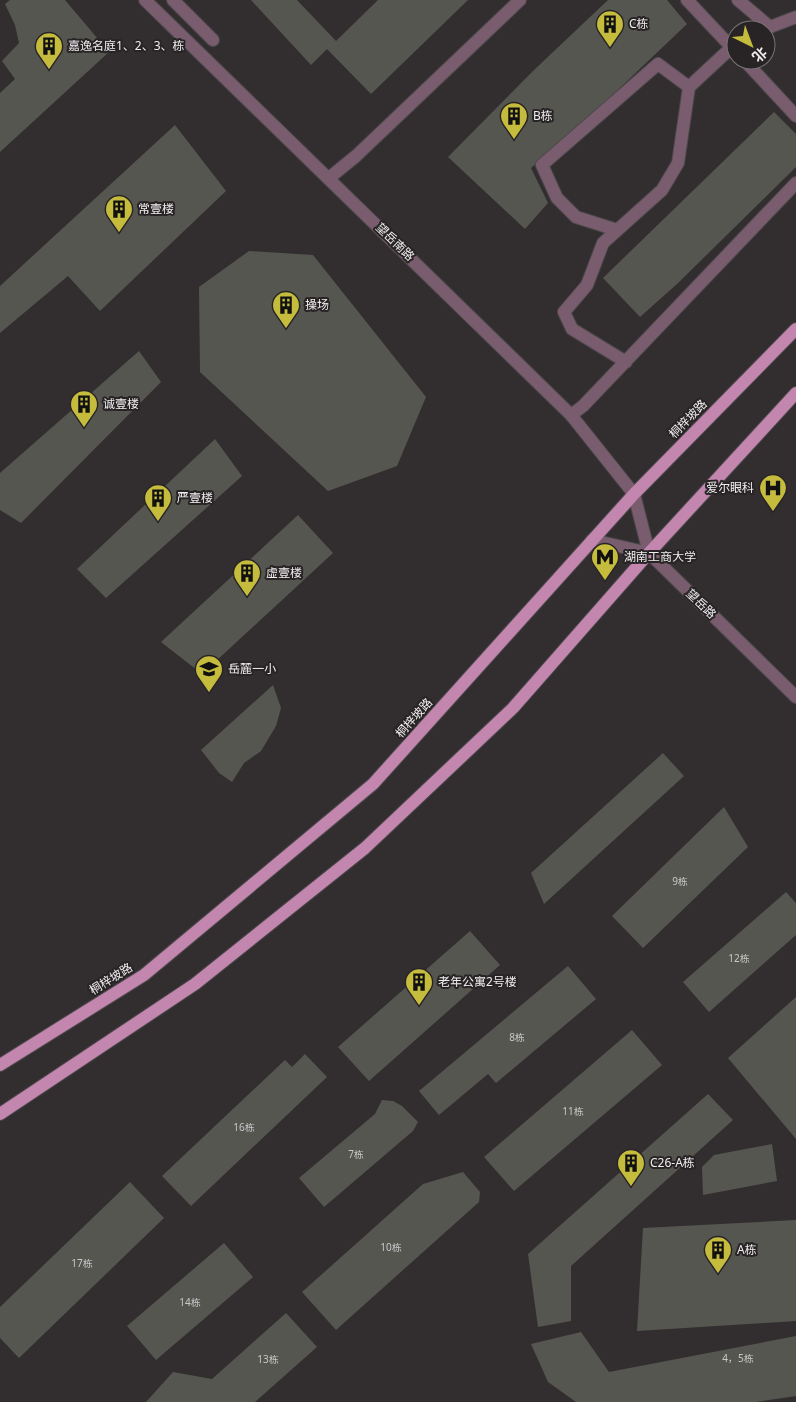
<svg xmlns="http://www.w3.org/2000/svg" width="796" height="1402" viewBox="0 0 796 1402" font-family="'Noto Sans','Noto Sans SC',sans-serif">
  <rect width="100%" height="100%" fill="#322e30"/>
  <path fill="#565651" d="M 10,0 L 65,0 L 109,52 L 0,152 L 0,93 L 15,79 L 2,61 L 19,43 L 15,25 L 5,4 Z
    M 251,0 L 297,0 L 336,41 L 378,0 L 468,0 L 371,94 L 327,49 L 311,65 Z
    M 608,0 L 667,0 L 687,24 L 582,124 L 531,168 L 548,203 L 525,229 L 448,157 L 533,71 Z
    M 774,112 L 796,134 L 796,167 L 677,284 L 640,317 L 603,278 Z
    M 175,125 L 226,191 L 100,311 L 68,276 L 0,333 L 0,286 Z
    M 249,251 L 313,255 L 426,397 L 397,466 L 328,491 L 200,372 L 199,287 Z
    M 139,351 L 161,382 L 21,523 L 0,510 L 0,473 Z
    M 215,439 L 242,476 L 106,598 L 77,569 Z
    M 298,515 L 333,553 L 202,674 L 161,642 Z
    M 273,685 L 281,708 L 276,726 L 261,751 L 244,763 L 232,782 L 219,773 L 201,750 Z
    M 663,753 L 684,776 L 544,904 L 531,873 Z
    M 724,807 L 748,847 L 643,948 L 612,916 Z
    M 786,892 L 796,903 L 796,935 L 709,1012 L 683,982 Z
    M 470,931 L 500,965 L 369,1081 L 338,1047 Z
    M 568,966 L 596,999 L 496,1083 L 488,1074 L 439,1115 L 419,1091 Z
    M 796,997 L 796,1139 L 728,1058 Z
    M 632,1030 L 662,1065 L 514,1191 L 484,1157 Z
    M 305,1054 L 327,1077 L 191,1206 L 162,1176 L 285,1060 L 292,1067 Z
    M 708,1094 L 733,1120 L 571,1266 L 571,1321 L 538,1327 L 528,1254 Z
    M 382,1100 L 393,1101 L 402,1106 L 418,1122 L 413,1131 L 324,1207 L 299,1178 L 375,1114 Z
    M 772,1144 L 777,1181 L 703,1195 L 702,1167 L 714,1155 Z
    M 463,1172 L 480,1192 L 479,1202 L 336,1330 L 302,1292 L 423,1184 Z
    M 130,1182 L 164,1218 L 19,1358 L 0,1338 L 0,1307 Z
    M 796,1220 L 796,1321 L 637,1331 L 643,1228 Z
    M 224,1243 L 253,1277 L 156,1360 L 127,1326 Z
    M 286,1313 L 317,1347 L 255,1402 L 146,1402 L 173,1372 L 212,1379 Z
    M 581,1332 L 609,1372 L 796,1336 L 796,1396 L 756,1402 L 576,1402 L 548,1382 L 531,1344 Z"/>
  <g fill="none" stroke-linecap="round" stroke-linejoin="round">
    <g stroke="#4d494b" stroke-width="14">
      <path id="minor" d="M 173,0 L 213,40
        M 687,0 L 736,52
        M 738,0 L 770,27 L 796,17
        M 744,60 L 796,116
        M 329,178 L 356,156 L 520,0
        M 617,230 L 576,217 L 557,198 L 542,165 L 658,64 L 689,87
        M 626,362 L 572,329 L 564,312 L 587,285 L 603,243 L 662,190 L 678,163 L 689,87 L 732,47
        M 571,415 L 583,406 L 796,183"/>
    </g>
    <g stroke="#4d494b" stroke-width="14">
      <path id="tertiary" d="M 145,0 L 571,415 L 634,494 L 649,553 L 796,697
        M 592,540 L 649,553"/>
    </g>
    <g stroke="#4d494b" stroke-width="14">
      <path id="primary" d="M 0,1065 L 144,975 L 373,784 L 634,494 L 796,329
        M 0,1114 L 195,984 L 365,848 L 513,708 L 649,553 L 796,393"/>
    </g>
    <use href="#minor" stroke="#7a5c6f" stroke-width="12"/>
    <use href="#tertiary" stroke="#7a5c6f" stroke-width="12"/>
    <use href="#primary" stroke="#c386ae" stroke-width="12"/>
  </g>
  <defs>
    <g id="building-pin" transform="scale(1.4375)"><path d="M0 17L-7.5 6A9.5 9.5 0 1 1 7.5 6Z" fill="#c5bc3d" stroke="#282426"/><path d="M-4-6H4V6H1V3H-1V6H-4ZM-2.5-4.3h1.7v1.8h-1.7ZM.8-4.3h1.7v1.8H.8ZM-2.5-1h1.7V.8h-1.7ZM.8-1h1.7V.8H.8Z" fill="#111"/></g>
    <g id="hospital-pin" transform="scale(1.4375)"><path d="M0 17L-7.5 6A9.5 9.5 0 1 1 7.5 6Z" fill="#c5bc3d" stroke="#282426"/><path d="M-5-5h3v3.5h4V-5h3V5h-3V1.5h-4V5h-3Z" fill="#111"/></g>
    <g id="metro-pin" transform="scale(1.4375)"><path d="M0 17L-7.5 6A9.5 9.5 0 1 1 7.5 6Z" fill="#c5bc3d" stroke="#282426"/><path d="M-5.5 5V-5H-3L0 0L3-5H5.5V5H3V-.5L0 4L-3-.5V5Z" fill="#111"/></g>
    <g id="school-pin" transform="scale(1.4375)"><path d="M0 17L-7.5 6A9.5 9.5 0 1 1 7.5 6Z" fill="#c5bc3d" stroke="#282426"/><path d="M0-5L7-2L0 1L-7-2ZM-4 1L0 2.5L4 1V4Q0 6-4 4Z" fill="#111"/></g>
  </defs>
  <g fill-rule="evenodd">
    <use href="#building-pin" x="610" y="24"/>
    <use href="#building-pin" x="49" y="46"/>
    <use href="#building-pin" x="514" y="116"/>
    <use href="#building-pin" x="119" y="209"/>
    <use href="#building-pin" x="286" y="305"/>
    <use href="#building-pin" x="84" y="404"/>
    <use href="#hospital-pin" x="773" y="488"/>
    <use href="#building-pin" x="158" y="498"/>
    <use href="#metro-pin" x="605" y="557"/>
    <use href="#building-pin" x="247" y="573"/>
    <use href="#school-pin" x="209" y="669"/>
    <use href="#building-pin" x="419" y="982"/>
    <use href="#building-pin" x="631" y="1163"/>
    <use href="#building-pin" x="718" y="1250"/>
  </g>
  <g text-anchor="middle" stroke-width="4" stroke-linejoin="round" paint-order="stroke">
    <g font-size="10" fill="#cac7c8">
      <text x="680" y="885">9栋</text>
      <text x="739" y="962">12栋</text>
      <text x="517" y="1041">8栋</text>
      <text x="573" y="1115">11栋</text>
      <text x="244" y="1131">16栋</text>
      <text x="356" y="1158">7栋</text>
      <text x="391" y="1251">10栋</text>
      <text x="82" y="1267">17栋</text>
      <text x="190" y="1306">14栋</text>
      <text x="738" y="1362">4，5栋</text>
      <text x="268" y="1363">13栋</text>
    </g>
    <g font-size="12" fill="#f0edef" stroke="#282426" text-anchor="start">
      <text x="629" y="28">C栋</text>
      <text x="68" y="50">嘉逸名庭1、2、3、栋</text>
      <text x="533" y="120">B栋</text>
      <text x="138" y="213">常壹楼</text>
      <text x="305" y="309">操场</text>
      <text x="103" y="408">诚壹楼</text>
      <text x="754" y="492" text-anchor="end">爱尔眼科</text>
      <text x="177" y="502">严壹楼</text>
      <text x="624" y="561">湖南工商大学</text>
      <text x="266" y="577">虚壹楼</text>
      <text x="228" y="673">岳麓一小</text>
      <text x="438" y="986">老年公寓2号楼</text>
      <text x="650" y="1167">C26-A栋</text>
      <text x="737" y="1254">A栋</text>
    </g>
    <g font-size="12" fill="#f0edef" stroke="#282426">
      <text transform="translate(395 242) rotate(44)" y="4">望岳南路</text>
      <text transform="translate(688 419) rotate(-46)" y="4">桐梓坡路</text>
      <text transform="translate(701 604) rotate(44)" y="4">望岳路</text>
      <text transform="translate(414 718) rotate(-48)" y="4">桐梓坡路</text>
      <text transform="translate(111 979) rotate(-32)" y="4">桐梓坡路</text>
    </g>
  </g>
  <g transform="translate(751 45) rotate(138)"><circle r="24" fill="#282426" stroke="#787476"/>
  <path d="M0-4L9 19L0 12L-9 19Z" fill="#c5bc3d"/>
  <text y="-8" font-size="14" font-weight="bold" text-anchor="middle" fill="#f0edef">北</text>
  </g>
</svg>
